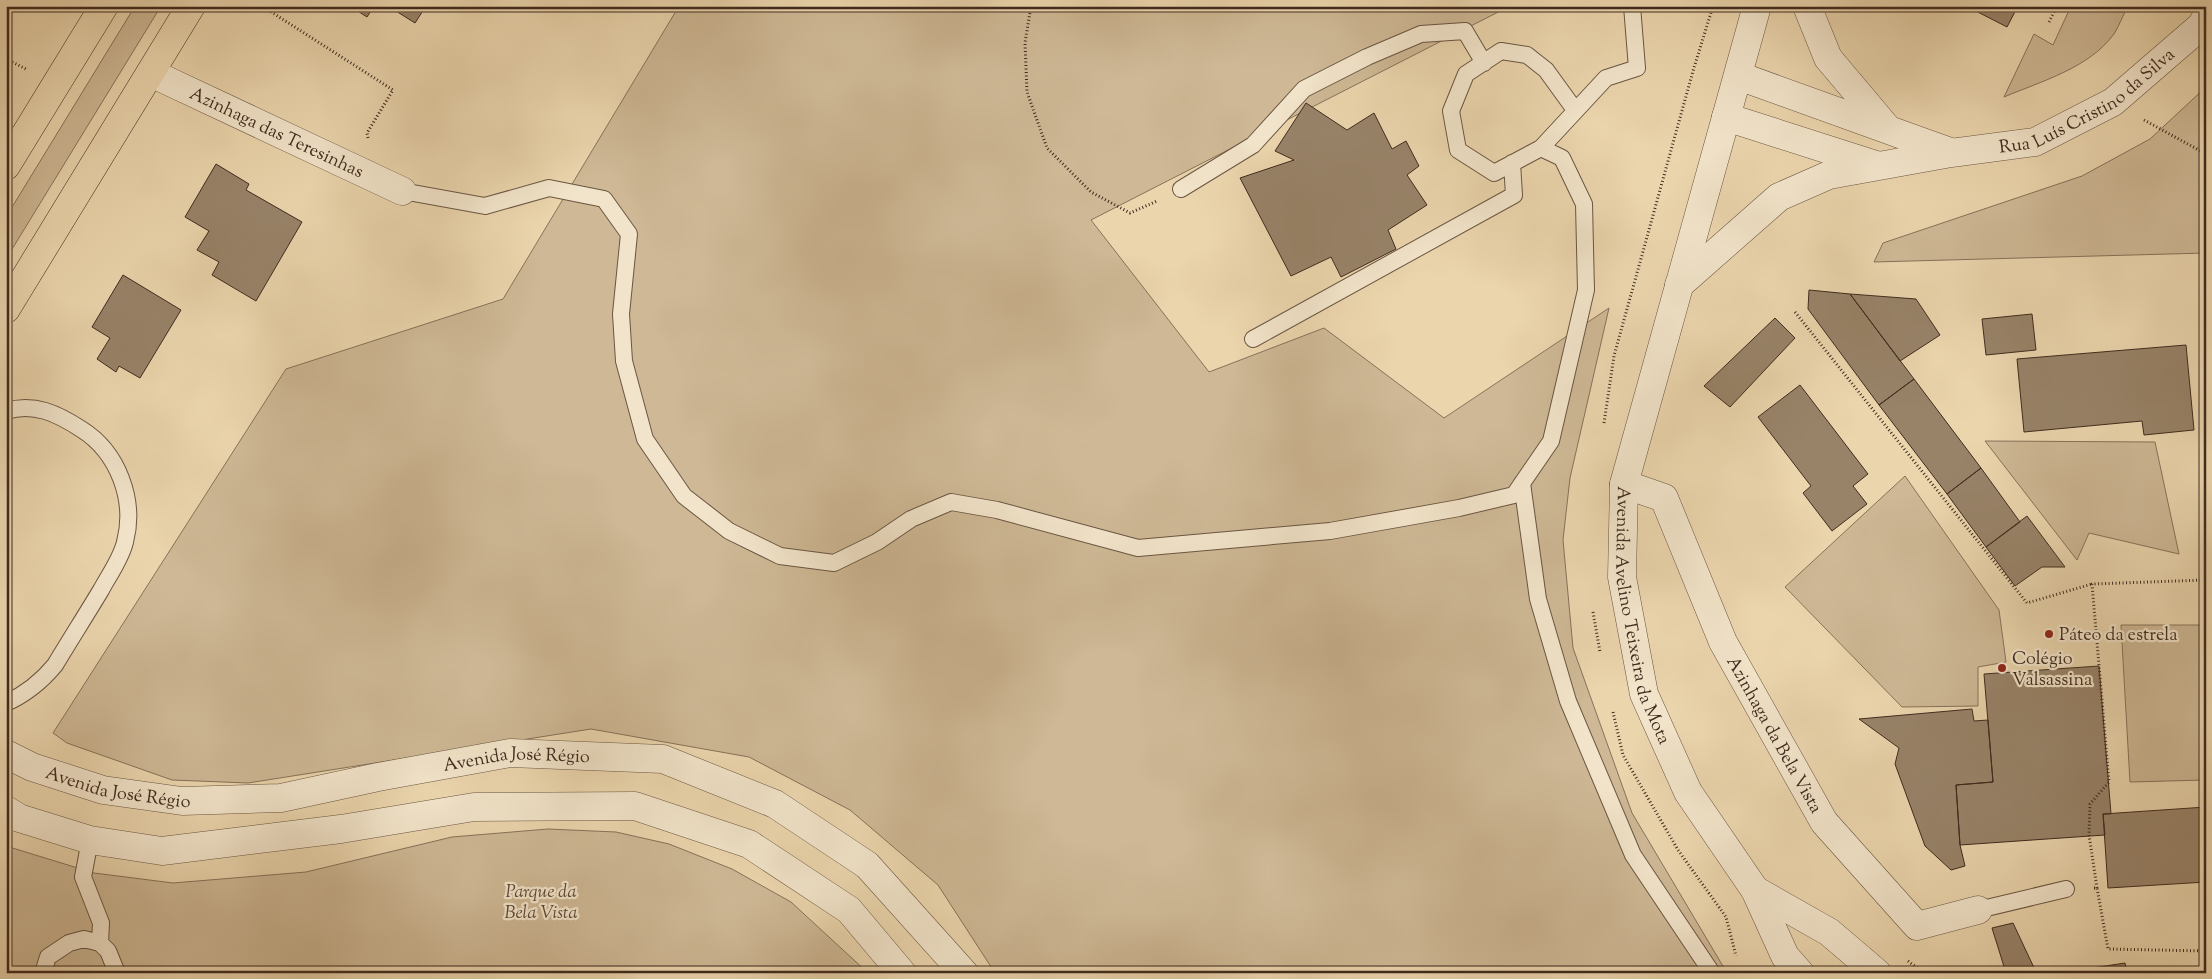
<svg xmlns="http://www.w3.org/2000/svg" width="2212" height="979" viewBox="0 0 2212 979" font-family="'Sorts Mill Goudy',serif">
  <rect width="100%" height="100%" fill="#ebd5ad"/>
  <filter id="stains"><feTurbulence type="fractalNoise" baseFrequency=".004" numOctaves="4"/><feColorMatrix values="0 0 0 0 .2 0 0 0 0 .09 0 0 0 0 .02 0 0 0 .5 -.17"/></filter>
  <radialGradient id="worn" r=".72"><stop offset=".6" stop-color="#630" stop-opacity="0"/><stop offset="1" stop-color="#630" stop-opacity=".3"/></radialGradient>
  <path fill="#ceb895" stroke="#86725a" d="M 135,6 L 161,6 L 6,259 L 6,217 Z
    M 679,6 L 1510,6 L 1091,220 L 1209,372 L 1324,328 L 1444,418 L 1609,308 L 1570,478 L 1563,540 L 1573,648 L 1632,813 L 1727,973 L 995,973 L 938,885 L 850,810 L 749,757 L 591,729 L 248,783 L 172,780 L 67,743 L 53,733 L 286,369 L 503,299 Z
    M 2071,6 L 2128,6 C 2123,15 2119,26 2114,34 C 2089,68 2042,81 2004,97 L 2034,34 L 2053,45 Z
    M 2206,87 L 2206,253 L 1874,262 L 1883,243 L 2082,176 L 2150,139 Z
    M 1985,441 L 2155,442 L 2179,554 L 2089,533 L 2077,560 Z
    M 1905,476 L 1999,610 L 2006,662 L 1978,667 L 1978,706 L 1902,707 L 1785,587 Z
    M 2121,625 L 2204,625 L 2206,780 L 2130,782 Z
    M 548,829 L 616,832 L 669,844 L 732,869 L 791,902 L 868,973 L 6,973 L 6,846 L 94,873 L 173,883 L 306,872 L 452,837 Z"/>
  <path fill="#988369" stroke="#3f2b1f" d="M 350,6 L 374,6 L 367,17 Z
    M 388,6 L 426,6 L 415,23 Z
    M 1966,6 L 2018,6 L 2007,27 Z
    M 1306,103 L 1347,130 L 1374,113 L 1392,149 L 1406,141 L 1419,166 L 1407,175 L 1427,205 L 1388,230 L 1396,249 L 1341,277 L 1331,257 L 1291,276 L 1240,178 L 1294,160 L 1275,151 Z
    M 216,164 L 249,184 L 246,190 L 302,222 L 256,301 L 212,275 L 219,262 L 197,250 L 209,231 L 185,217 Z
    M 123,275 L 181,310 L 140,378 L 119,366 L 116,372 L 97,359 L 110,338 L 92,327 Z
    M 1809,290 L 1850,294 L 1914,379 L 1879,405 L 1808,309 Z
    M 1850,294 L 1916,299 L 1940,335 L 1900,361 Z
    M 2032,314 L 2036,350 L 1986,355 L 1982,319 Z
    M 1775,318 L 1795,338 L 1730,407 L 1704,386 Z
    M 2186,345 L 2194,430 L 2144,435 L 2142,421 L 2024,432 L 2017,359 Z
    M 1914,379 L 1981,468 L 1947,494 L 1879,405 Z
    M 1800,385 L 1868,474 L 1853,486 L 1867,504 L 1832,531 L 1803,493 L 1811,486 L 1758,417 Z
    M 1981,468 L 2020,522 L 1986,547 L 1947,494 Z
    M 2027,516 L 2065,567 L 2042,567 L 2015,586 L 1986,547 Z
    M 2099,666 L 2111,814 L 2103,814 L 2105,835 L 1960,845 L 1956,785 L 1993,782 L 1984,674 Z
    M 1972,709 L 1974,721 L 1988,720 L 1993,782 L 1956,785 L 1960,845 L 1965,866 L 1951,870 L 1925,846 L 1895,764 L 1899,748 L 1859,719 Z
    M 2206,807 L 2206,882 L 2108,888 L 2103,814 Z
    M 2013,923 L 2036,972 L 2006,973 L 1992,928 Z
    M 2125,963 L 2127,973 L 2059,973 Z"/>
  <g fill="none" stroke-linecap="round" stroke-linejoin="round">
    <g stroke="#6a5642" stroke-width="18">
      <path id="service" d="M 1575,110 L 1546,70 L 1527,55 L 1501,51 L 1466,74 L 1451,111 L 1458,150 L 1494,173 L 1541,148 L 1606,78 L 1637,68 L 1632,6
        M 1181,189 L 1253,145 L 1304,89 L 1367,57 L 1421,34 L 1465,31 L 1484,63
        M 402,191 L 485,206 L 549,188 L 604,199 L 629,234 L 621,314 L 624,361 L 645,439 L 684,496 L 729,531 L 780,556 L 834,563 L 877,542 L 911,519 L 951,502 L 997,510 L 1138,548 L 1330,531 L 1459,508 L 1514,495 L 1551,441 L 1586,290 L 1584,204 L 1562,158 L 1541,148
        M 1253,339 L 1514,195 L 1512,163
        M 6,411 C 34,402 58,414 81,429 C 118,452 136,500 125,542 C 121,559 109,575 101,590 C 86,615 70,640 55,665 C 41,682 26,694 6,703
        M 1522,483 L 1538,599 L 1568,701 L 1633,855 L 1712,973
        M 90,840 L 83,877 L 101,923 L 100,943 L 108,951 L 117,973
        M 1978,910 L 2066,889
        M 43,973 L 48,957 L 69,943 L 84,939 L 100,943"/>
    </g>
    <g stroke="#6a5642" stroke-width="29">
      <g id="minor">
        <path d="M 1807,6 L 1828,58 L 1887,128"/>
        <path id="s1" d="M 151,73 L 402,191"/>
        <path d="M 1739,76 L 1950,152"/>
        <path d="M 1726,117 L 1876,165"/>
        <path id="s2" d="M 1679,285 L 1779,197 L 1829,175 L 1951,153 L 2035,142 L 2113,102 L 2202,25 L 2206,17"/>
        <path id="s3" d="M 1624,484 L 1664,498 L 1723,642 L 1824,822 L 1917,926 L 1978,910"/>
      </g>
    </g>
    <g stroke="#6a5642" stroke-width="29">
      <g id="tertiary">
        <path id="s4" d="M 1757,6 L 1624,484 L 1622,577 L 1644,694 L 1688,792 L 1755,890 L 1785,956 L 1800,973"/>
        <path id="s5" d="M 6,754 L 32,767 L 103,790 L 182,801 L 281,798 L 378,777 L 510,753 L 663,759 L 775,804 L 867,865 L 964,973"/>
        <path d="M 6,810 L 19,818 L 90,840 L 162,851 L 341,829 L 474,807 L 635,806 L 749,844 L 849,910 L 902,973"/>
        <path d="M 1755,890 L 1829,932 L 1877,973"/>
      </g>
    </g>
    <g stroke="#3f2b1f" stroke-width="29">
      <path id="primary" d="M 6,166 L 104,6
        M 6,309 L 191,6"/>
    </g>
    <path stroke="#3f2b1f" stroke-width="3" stroke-dasharray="1 2.5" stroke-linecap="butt" d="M 262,6 L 393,90 L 367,133 L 368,138
      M 1031,6 L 1025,43 L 1027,92 L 1047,148 L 1091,192 L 1130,213 L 1157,201
      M 2049,22 L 2057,6
      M 6,59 L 26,69
      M 2144,120 L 2206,154
      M 1795,312 L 2027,603 L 2092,584
      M 1604,423 L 1614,356 L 1693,71 L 1713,6
      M 1593,612 L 1600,652
      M 1613,712 L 1623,755 L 1678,850 L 1726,917 L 1736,956
      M 2094,888 L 2097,888 L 2108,949 L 2206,951
      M 2097,888 L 2089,835 L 2090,804 L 2109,782 L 2092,584 L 2206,580
      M 1908,961 L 1924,973"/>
    <use href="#service" stroke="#f2e4ca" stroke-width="16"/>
    <use href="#minor" stroke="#f2e4ca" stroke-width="28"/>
    <use href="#tertiary" stroke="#f2e4ca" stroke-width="28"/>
    <use href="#primary" stroke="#ebd5ad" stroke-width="28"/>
  </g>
  <g fill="#8f2418" stroke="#f2e4ca" stroke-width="2">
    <circle cx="2049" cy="634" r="5"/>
    <circle cx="2002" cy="668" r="5"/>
  </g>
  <g text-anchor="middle" stroke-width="4.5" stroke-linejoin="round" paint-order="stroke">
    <g font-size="18" fill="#3f2b1f" stroke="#f2e4ca">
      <text dy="6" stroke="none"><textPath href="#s2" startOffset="461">Rua Luís Cristino da Silva</textPath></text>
      <text dy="6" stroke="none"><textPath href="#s1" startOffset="139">Azinhaga das Teresinhas</textPath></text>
      <text dy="6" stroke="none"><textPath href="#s4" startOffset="630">Avenida Avelino Teixeira da Mota</textPath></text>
      <text dy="6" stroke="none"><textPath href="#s3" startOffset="304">Azinhaga da Bela Vista</textPath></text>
      <text dy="6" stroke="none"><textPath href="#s5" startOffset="522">Avenida José Régio</textPath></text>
      <text dy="6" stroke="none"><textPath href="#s5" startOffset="118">Avenida José Régio</textPath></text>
    </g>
    <g font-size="18" fill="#3f2b1f" stroke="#f2e4ca" text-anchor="start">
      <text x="2059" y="640">Páteo da estrela</text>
      <text x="2012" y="664">Colégio<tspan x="2012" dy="21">Valsassina</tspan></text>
    </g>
    <g font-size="18" font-style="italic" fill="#5c4737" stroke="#f2e4ca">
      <text x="541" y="897">Parque da<tspan x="541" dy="21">Bela Vista</tspan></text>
    </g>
  </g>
  <rect width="2212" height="979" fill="none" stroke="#ebd5ad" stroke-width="25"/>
  <rect x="8" y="8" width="2197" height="964" fill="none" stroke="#3f2b1f" stroke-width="2.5"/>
  <rect x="12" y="12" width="2187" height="954" fill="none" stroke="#3f2b1f"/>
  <rect width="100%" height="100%" filter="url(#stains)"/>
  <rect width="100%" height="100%" fill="url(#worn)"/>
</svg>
